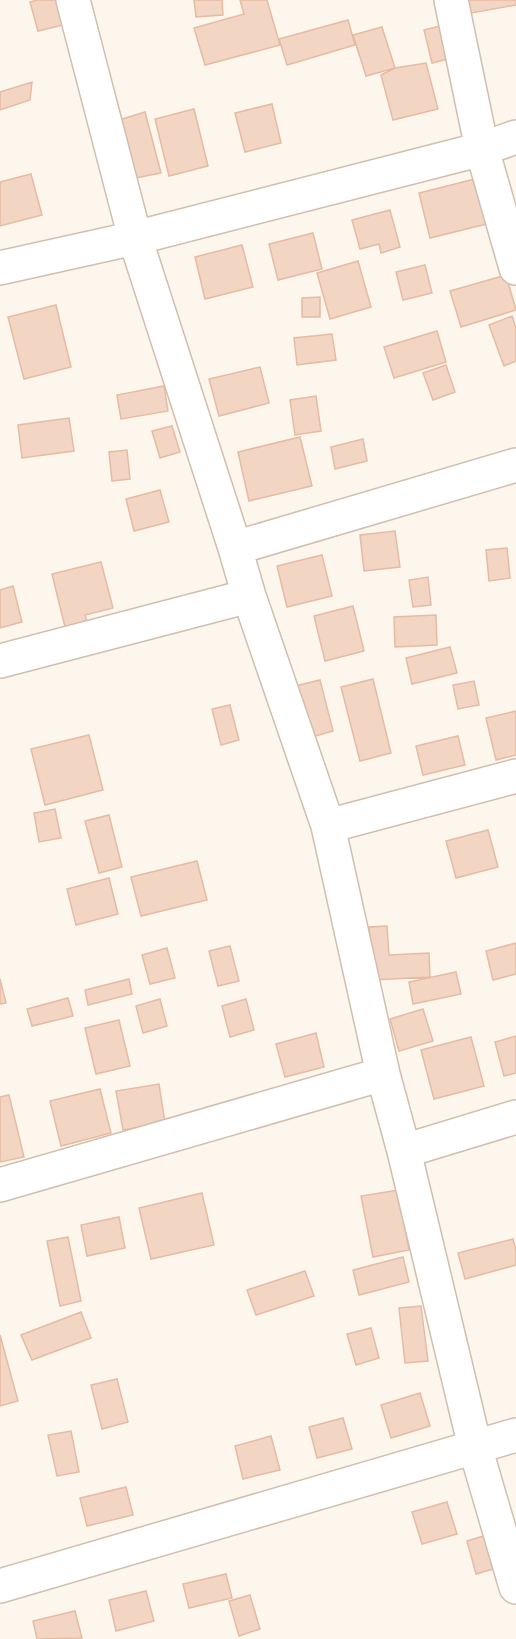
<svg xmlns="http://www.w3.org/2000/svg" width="516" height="1639" viewBox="0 0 516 1639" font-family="'Archivo Narrow',sans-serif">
  <rect width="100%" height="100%" fill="#fdf6ec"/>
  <path fill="#f3d5c3" stroke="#e6bba3" stroke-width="1.5" d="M 37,0 L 57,0 L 63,25 L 38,31 L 30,2 Z
    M 194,0 L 222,0 L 223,15 L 196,17 Z
    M 240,0 L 267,0 L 280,45 L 205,65 L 194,28 L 244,14 Z
    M 463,0 L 516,0 L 516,5 L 466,14 Z
    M 348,20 L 355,45 L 287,65 L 279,39 Z
    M 444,25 L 452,58 L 432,63 L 424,30 Z
    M 382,27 L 395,68 L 366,76 L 353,35 Z
    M 426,63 L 438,109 L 393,120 L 381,75 L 395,68 Z
    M 32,82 L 30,100 L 0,110 L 0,92 Z
    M 272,104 L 281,143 L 245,152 L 235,113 Z
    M 194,109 L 208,166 L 169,176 L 155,119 Z
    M 145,112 L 161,173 L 130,179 L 119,120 Z
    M 31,174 L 42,215 L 0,226 L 0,182 Z
    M 475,179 L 487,224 L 430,238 L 419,193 Z
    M 390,210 L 400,247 L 381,253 L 379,244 L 360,249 L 352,220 Z
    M 313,233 L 322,269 L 278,280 L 269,244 Z
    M 242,245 L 253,287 L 205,299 L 195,257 Z
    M 358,261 L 371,307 L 330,319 L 317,273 Z
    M 425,265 L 432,293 L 403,300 L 396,272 Z
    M 506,275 L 516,310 L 461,327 L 450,291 Z
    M 320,297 L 320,317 L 302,317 L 302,298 Z
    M 56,305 L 71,367 L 24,379 L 8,317 Z
    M 512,316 L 516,328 L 516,361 L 504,366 L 489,325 Z
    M 437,331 L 446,362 L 394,378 L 384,347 Z
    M 332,334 L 336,360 L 297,365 L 294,338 Z
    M 446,365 L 455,392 L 433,400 L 423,373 Z
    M 260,367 L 269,403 L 219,416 L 209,379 Z
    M 164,386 L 168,411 L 121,419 L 117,395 Z
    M 316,396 L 321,431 L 295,435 L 290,400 Z
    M 69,418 L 74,451 L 22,458 L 18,425 Z
    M 172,426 L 180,452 L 160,458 L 152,431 Z
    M 300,437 L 312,486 L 249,501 L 238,452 Z
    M 363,439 L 367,461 L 335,469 L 331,447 Z
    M 127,450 L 130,479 L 112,481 L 109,452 Z
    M 160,490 L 169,522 L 134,531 L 126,499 Z
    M 395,531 L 400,567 L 364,571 L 360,535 Z
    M 507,548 L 510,578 L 489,581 L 486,550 Z
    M 322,555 L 332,596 L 287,607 L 277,566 Z
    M 101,562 L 113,608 L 85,615 L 87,622 L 65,627 L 52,574 Z
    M 428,577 L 431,605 L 413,607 L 409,580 Z
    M 13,586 L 22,622 L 0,628 L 0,590 Z
    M 353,606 L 364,651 L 325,661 L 314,616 Z
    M 436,615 L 437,645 L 395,647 L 394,617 Z
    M 450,647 L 457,673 L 412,684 L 406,658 Z
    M 373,679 L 391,753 L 360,761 L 341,687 Z
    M 320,680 L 333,731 L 308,738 L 295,686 Z
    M 474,681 L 479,705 L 458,709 L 453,685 Z
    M 230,705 L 239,740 L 221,745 L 212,709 Z
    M 516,711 L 516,755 L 496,760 L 486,718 Z
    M 89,735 L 103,790 L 45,805 L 31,749 Z
    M 458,736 L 465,765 L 423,775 L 416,746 Z
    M 55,809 L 61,838 L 39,842 L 34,813 Z
    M 109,815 L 122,867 L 99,873 L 85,821 Z
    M 488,830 L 498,867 L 456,878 L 446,841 Z
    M 197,861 L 207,900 L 141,916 L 131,877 Z
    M 109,878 L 118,914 L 76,925 L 67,889 Z
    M 387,926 L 389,955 L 429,953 L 430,977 L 372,980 L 369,927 Z
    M 516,943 L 516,974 L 493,980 L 486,951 Z
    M 230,946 L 239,981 L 218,986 L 209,951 Z
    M 167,948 L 175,978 L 150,984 L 142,955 Z
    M 456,972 L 461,994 L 413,1004 L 409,982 Z
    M 0,979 L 6,1003 L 0,1004 Z
    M 129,979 L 132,994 L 88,1005 L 85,990 Z
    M 68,998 L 73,1016 L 32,1026 L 27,1009 Z
    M 160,999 L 167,1026 L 143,1033 L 136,1006 Z
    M 246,999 L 254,1030 L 230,1037 L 222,1006 Z
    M 423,1009 L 433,1041 L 399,1051 L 390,1019 Z
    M 119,1020 L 130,1066 L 96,1074 L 85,1028 Z
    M 316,1033 L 324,1067 L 285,1077 L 276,1044 Z
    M 516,1036 L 516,1073 L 504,1076 L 495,1042 Z
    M 471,1037 L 484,1086 L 434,1099 L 421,1050 Z
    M 159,1084 L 165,1123 L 123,1130 L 116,1091 Z
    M 100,1089 L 111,1133 L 61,1146 L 50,1101 Z
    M 9,1095 L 24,1157 L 0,1162 L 0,1097 Z
    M 398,1190 L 409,1250 L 373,1257 L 361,1196 Z
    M 202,1193 L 214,1245 L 151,1259 L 139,1208 Z
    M 119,1217 L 125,1248 L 87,1256 L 81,1225 Z
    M 68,1237 L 81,1301 L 60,1306 L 47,1241 Z
    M 513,1239 L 516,1251 L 516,1265 L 465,1279 L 458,1253 Z
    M 403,1257 L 409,1282 L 359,1295 L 353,1270 Z
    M 305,1271 L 314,1296 L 256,1315 L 247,1290 Z
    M 421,1306 L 428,1361 L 405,1363 L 399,1308 Z
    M 81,1312 L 91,1338 L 32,1360 L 21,1335 Z
    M 371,1328 L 379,1358 L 356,1365 L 347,1334 Z
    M 0,1335 L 18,1401 L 0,1406 Z
    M 117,1379 L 128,1422 L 102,1429 L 91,1385 Z
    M 420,1393 L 430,1426 L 391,1438 L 381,1405 Z
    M 343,1418 L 352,1449 L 317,1458 L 309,1427 Z
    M 71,1431 L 79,1472 L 57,1476 L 48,1435 Z
    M 271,1436 L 280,1470 L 243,1479 L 235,1446 Z
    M 126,1487 L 133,1515 L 87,1526 L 80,1498 Z
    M 447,1502 L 457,1534 L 422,1544 L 412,1512 Z
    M 490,1534 L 500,1567 L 476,1574 L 467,1541 Z
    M 226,1574 L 232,1598 L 189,1608 L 183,1584 Z
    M 146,1591 L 154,1621 L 116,1631 L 109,1600 Z
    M 250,1595 L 260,1629 L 239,1636 L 229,1601 Z
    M 75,1611 L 82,1638 L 37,1639 L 33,1621 Z"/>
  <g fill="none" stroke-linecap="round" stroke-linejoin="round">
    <g stroke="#d1beb0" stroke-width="36">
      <path id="minor" d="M 73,0 L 135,238 L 235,548 L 249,596 L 328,826 L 383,1074 L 404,1151 L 475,1447 L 516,1587
        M 451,0 L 482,149 L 516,268
        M 0,268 L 135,238 L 482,149 L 516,137
        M 235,548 L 516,465
        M 0,661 L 249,596
        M 328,826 L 516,776
        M 404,1151 L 516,1117
        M 0,1185 L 383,1074
        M 0,1586 L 516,1435"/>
    </g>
    <use href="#minor" stroke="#fff" stroke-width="33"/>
  </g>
</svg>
